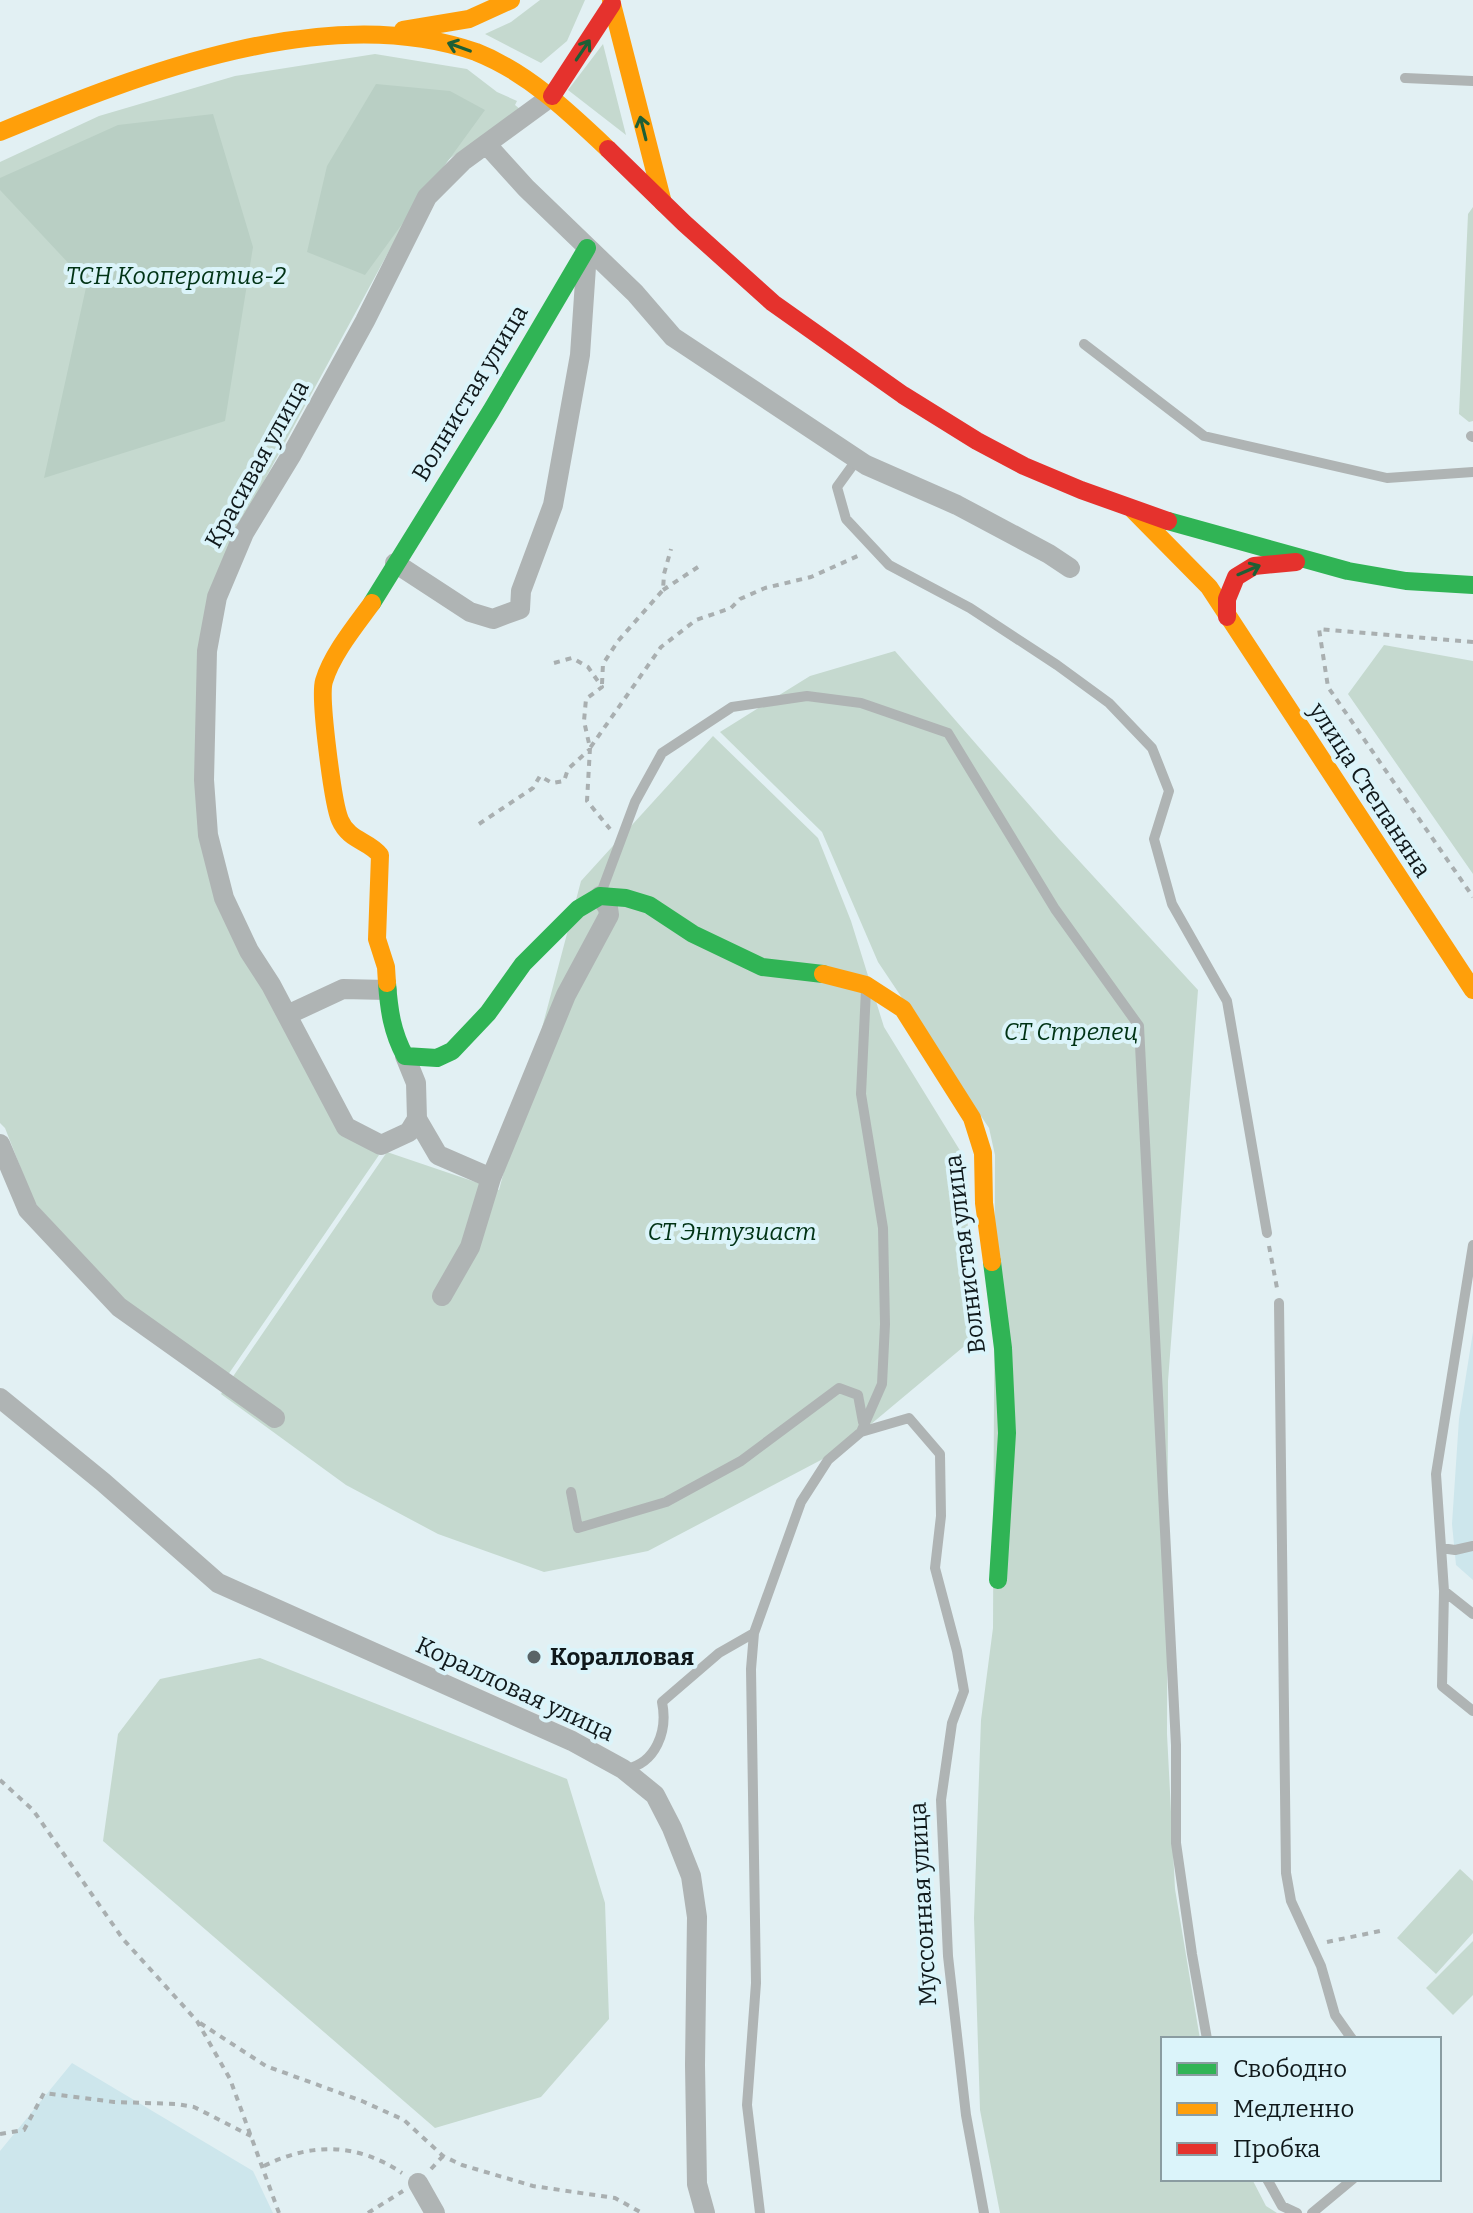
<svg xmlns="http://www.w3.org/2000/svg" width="1473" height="2213" viewBox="0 0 1473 2213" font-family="Bitter,serif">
  <rect width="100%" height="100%" fill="#e2f0f3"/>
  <path fill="#cde6ec" d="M 1473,1332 L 1473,1580 L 1456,1565 L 1452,1524 L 1459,1419 Z
    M 72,2063 L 253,2171 L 273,2213 L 0,2213 L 0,2151 Z"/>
  <path fill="#c5d9cf" d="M 540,0 L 585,0 L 567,41 L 541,63 L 485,34 L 511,22 Z
    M 603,44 L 626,135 L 568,90 Z
    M 375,54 L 467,69 L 497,92 L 517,101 L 515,105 L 521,110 L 433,170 L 239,527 L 210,593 L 199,827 L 342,1132 L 379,1155 L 219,1388 L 120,1297 L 34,1202 L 5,1128 L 0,1123 L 0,162 L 99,116 L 235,76 Z
    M 1473,207 L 1473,421 L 1469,422 L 1459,414 L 1468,214 Z
    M 1384,645 L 1473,661 L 1473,874 L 1348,694 Z
    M 895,651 L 1059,839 L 1198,990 L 1168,1381 L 1167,1734 L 1175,1889 L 1200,2039 L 1163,2039 L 1163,2179 L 1252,2179 L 1266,2206 L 1277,2213 L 1000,2213 L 980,2110 L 974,1918 L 981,1720 L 993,1628 L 995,1155 L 989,1128 L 878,962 L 822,832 L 720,732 L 810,676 Z
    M 713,736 L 818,838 L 851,921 L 884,1027 L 964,1157 L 974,1338 L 840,1450 L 648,1551 L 544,1572 L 438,1534 L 346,1485 L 221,1394 L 387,1152 L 499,1190 L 581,881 Z
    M 260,1658 L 567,1779 L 605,1903 L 609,2019 L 541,2097 L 435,2128 L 103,1841 L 118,1734 L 160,1679 Z
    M 1460,1869 L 1473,1881 L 1473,1933 L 1436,1974 L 1397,1938 Z
    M 1473,1941 L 1473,1995 L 1453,2015 L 1426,1988 Z"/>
  <path fill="#b9cfc4" d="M 376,84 L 450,91 L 485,110 L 365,275 L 307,252 L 327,166 Z
    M 213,114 L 253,247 L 225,421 L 44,478 L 87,283 L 0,190 L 0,178 L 118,125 Z"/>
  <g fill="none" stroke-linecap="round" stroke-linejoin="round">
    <path stroke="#a9afb0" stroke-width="4" stroke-dasharray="6 6" stroke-linecap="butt" d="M 663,590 L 698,567
      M 1473,642 L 1319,629 L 1328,687 L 1473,897
      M 554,663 L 572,658 L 588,667 L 602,687 L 586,699 L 584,721 L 590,748 L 661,647 L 696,620 L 731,608 L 740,599 L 765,588 L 811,577 L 860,555
      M 602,684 L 603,664 L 618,641 L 663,590 L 664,574 L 671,549
      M 590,748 L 587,801 L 610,829
      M 479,824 L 533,788 L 540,776 L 552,783 L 564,781 L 568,769 L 589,750
      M 1269,1246 L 1277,1288
      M 0,1780 L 33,1810 L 123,1939 L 197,2021 L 230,2079 L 279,2213
      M 1327,1942 L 1380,1931
      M 200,2023 L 266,2066 L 362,2101 L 404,2120 L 443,2156 L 462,2165 L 533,2186 L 615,2198 L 642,2213
      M 0,2134 L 24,2130 L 44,2093 L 114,2102 L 177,2104 L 194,2107 L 251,2136
      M 264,2166 C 312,2142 357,2143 402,2173
      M 431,2169 L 443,2156
      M 368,2213 L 403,2191"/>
    <path stroke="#afb4b4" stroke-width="10" d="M 1405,78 L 1473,81
      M 1084,344 L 1204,436 L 1387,478 L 1473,472
      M 1471,436 L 1473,437
      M 858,458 L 837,487 L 846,519 L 889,565 L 970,608 L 1057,665 L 1109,703 L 1152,748 L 1169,791 L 1154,839 L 1172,904 L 1227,1001 L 1267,1233
      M 601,893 L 635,802 L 662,753 L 732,707 L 807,696 L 861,703 L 948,733 L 1055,909 L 1139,1026 L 1176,1745 L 1176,1843 L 1192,1954 L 1207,2039
      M 1473,1245 L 1436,1474 L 1444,1591 L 1442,1686 L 1473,1711
      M 1279,1303 L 1286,1873 L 1291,1901 L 1321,1966 L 1335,2015 L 1352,2039
      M 861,1432 L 909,1418 L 940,1454 L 941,1516 L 935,1568 L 957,1651 L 964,1691 L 952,1723 L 941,1800 L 948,1956 L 966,2115 L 984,2213
      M 571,1492 L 578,1528 L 666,1502 L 741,1461 L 839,1388 L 858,1395 L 863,1422
      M 1441,1548 L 1455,1550 L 1473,1546
      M 1444,1591 L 1473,1614
      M 626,1769 C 656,1763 668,1731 662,1702 L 719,1653 L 754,1633
      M 1267,2179 L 1282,2206 L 1297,2213
      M 760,2213 L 747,2105 L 756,1983 L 751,1669 L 754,1633 L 801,1502 L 828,1460 L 861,1432 L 882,1384 L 885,1324 L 883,1228 L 861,1094 L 866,990
      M 1312,2213 L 1353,2179"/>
    <path stroke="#afb4b4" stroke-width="20" d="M 488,146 L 526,188 L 635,293 L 673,337 L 866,465 L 957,505 L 1049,554 L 1070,568
      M 395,563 L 470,612 L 493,619 L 520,609 L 521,591 L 553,505 L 580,355 L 587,252
      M 287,1015 L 343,989 L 387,990
      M 405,1056 L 416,1083 L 417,1119 L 438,1155 L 491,1178
      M 417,1119 L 409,1132 L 381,1145 L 346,1127 L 271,985 L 249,951 L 224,898 L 208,835 L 204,780 L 207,651 L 217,597 L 244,533 L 292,454 L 365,321 L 427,197 L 463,161 L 552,96
      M 0,1144 L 28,1210 L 119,1307 L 275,1418
      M 442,1296 L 470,1247 L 491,1178 L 566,995 L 609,915 L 608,908 L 600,896
      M 0,1398 L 103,1482 L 218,1583 L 572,1741 L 623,1769 L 655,1795 L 672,1828 L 691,1876 L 697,1917 L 695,2065 L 697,2184 L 705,2213
      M 418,2183 L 435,2213"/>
    <path stroke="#30b455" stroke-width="18" d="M 1168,521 L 1348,571 L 1406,581 L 1473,585
      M 372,603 L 491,411 L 587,248
      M 387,983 C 389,1010 392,1032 405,1056 L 437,1058 L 452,1051 L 488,1013 L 523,964 L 578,909 L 600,896 L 626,898 L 649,905 L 693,934 L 762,967 L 823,974
      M 992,1262 L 1003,1348 L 1007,1433 L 998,1580"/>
    <path stroke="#ff9f0a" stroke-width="18" d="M 611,0 L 663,203
      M 403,30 L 469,19 L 511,0
      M 0,132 C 139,74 327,0 476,52 C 527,72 569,112 608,149
      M 1133,510 L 1209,587 L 1473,990
      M 372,603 C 356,625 332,654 324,681 C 319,697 333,804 340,820 C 349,841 368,840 380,855 L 377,939 L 386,967 L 387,983
      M 823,974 L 866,985 L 903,1009 L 972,1118 L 983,1153 L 984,1203 L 992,1262"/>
    <path stroke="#e5322d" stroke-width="18" d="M 552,96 L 612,4
      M 608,149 L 684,223 L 773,303 L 903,395 L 977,441 L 1024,466 L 1081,490 L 1168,521
      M 1227,617 L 1227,599 L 1236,577 L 1254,566 L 1296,562"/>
  </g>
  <defs><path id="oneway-shaft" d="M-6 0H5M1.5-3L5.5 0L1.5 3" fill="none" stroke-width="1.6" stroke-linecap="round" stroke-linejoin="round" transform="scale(2)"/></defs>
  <g stroke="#1e5f35">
    <use href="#oneway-shaft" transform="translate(459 47) rotate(-160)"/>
    <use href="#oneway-shaft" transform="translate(583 50) rotate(-56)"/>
    <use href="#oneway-shaft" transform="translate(643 128) rotate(-104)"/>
    <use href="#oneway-shaft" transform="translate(1249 570) rotate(-23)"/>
  </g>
  <circle fill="#5a6467" stroke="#dbf4fa" stroke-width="3" cx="534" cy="1657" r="8"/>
  <g text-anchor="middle" stroke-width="8" stroke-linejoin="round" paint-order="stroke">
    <g font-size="24" font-style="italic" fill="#003315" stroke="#dbf4fa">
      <text x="176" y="284">ТСН Кооператив-2</text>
      <text x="1071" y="1040">СТ Стрелец</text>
      <text x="732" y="1240">СТ Энтузиаст</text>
    </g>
    <g font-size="24" fill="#10191b" stroke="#dbf4fa">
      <text transform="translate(470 393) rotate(-59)" y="8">Волнистая улица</text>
      <text transform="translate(257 464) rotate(-61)" y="8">Красивая улица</text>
      <text transform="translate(1370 790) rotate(57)" y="8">улица Степаняна</text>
      <text transform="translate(965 1254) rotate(-97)" y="8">Волнистая улица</text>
      <text transform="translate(515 1689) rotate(25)" y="8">Коралловая улица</text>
      <text transform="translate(923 1904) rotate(-93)" y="8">Муссонная улица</text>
    </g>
    <g font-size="24" font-weight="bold" fill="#10191b" stroke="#dbf4fa" text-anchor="start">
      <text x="550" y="1665">Коралловая</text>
    </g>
  </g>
  <rect x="1161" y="2037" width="280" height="144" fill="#dbf4fa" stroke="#8a9ca1" stroke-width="2"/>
  <rect x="1177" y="2063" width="40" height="12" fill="#30b455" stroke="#8a9ca1" stroke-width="2"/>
  <text x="1233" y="2077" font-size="24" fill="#10191b">Свободно</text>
  <rect x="1177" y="2103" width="40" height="12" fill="#ff9f0a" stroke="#8a9ca1" stroke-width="2"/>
  <text x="1233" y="2117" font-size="24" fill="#10191b">Медленно</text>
  <rect x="1177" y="2143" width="40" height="12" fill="#e5322d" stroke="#8a9ca1" stroke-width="2"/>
  <text x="1233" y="2157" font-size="24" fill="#10191b">Пробка</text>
</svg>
